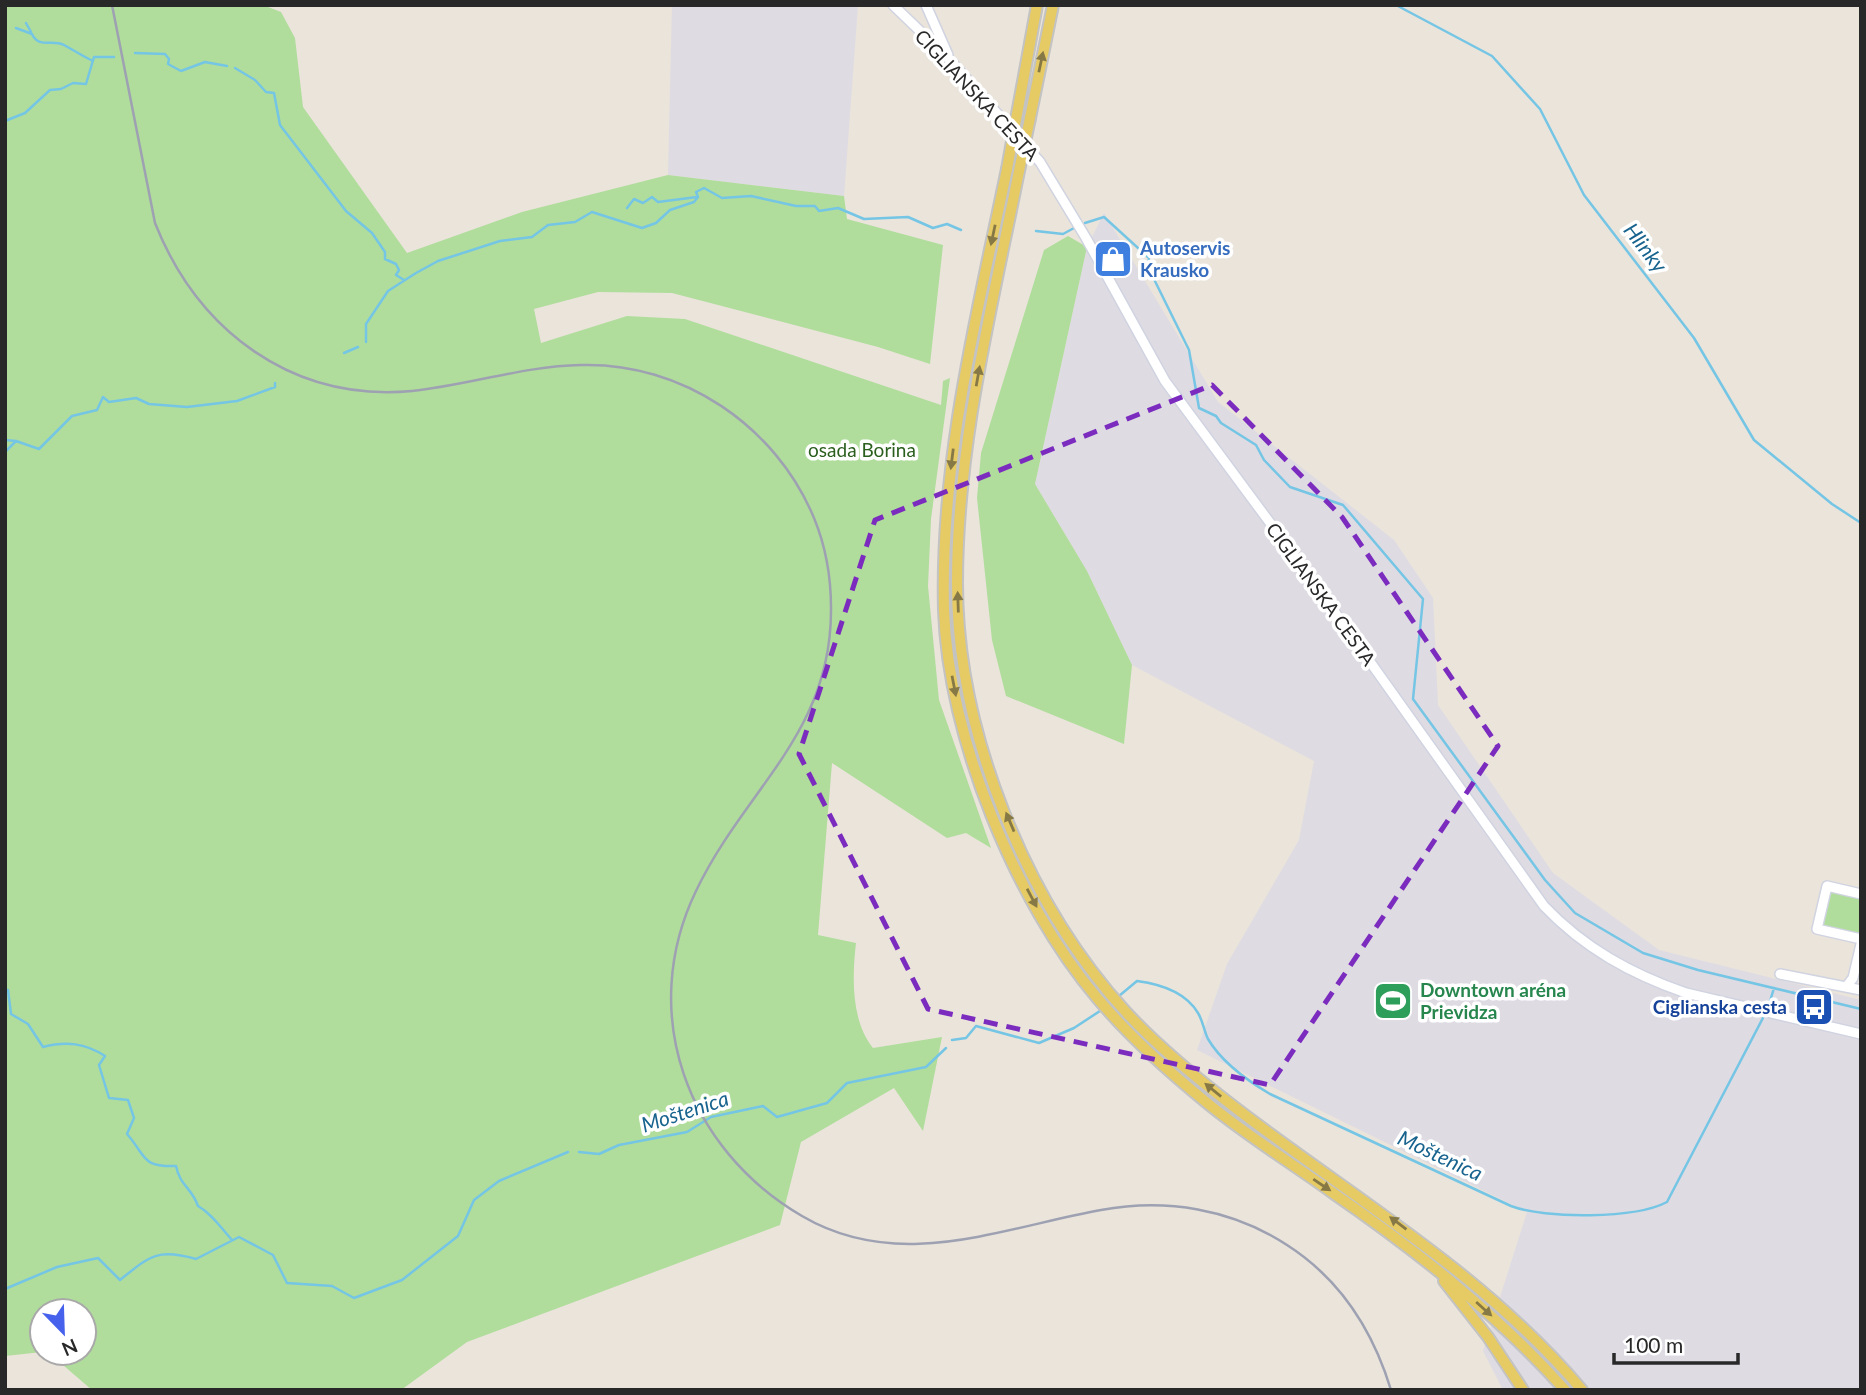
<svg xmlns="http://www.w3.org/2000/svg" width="1866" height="1395" viewBox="0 0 1866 1395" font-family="Lato,sans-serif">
  <rect width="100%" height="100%" fill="#eae4db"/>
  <path fill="#dedbe3" d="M 672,5 L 858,5 L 844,196 L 668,175 Z
    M 1104,213 L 1218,402 L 1394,540 L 1433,598 L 1438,705 L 1553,873 L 1659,950 L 1861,1000 L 1861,1390 L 1503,1390 L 1483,1351 L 1527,1212 L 1197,1050 L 1227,964 L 1299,840 L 1314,761 L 1132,665 L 1087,571 L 1035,484 L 1087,247 Z"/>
  <path fill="#b0dd9b" d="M 5,5 L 263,5 L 281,12 L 295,38 L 303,107 L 407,253 L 522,212 L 668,175 L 844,196 L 847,219 L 943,245 L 930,364 L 878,347 L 672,293 L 598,292 L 534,309 L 541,343 L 627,316 L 685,319 L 941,405 L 943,381 L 950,378 L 931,519 L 928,586 L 939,700 L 991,848 L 966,833 L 947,838 L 832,763 L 818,935 L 856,943 C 852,977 851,1021 873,1048 L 942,1037 L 923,1131 L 894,1088 L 801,1142 L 780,1225 L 467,1342 L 401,1390 L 92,1390 L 49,1353 L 84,1353 L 84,1311 L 42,1311 L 42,1352 L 5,1356 Z
    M 1068,236 L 1087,247 L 1035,484 L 1087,571 L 1132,665 L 1124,744 L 1006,696 L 992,640 L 977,498 L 981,453 L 1044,250 Z
    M 1833,891 L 1861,897 L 1861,931 L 1855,934 L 1826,927 L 1822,922 L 1830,894 Z"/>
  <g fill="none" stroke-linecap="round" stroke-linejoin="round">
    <path stroke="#75c5e5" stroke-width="2.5" d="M 1396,5 L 1492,56 L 1540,109 L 1584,195 L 1694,338 L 1754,440 L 1832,504 L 1861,523
      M 26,23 L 31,32
      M 16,28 L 32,34 C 39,49 52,39 64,45 C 73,50 81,55 91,60
      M 135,53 L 165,54 L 169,59 L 168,64 L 181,71 L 205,62 L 227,66
      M 235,68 L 255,80 L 266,92 L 274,93 L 280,125 L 346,211 L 372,233 L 385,252 L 385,259 L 396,264 L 399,270 L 396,275 L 404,280
      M 5,121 L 25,113 L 50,90 L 61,89 L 73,83 L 86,84 L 94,57 L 114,57
      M 627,208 L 634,199 L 643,203 L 652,197 L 658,202 L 697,197
      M 1085,223 L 1104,217 L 1149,258 L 1148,267 L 1189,350 L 1199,408 L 1216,416 L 1221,423 L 1256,445 L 1264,460 L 1290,487 L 1343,505 L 1423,599 L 1413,699 L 1545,880 L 1575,913 L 1643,953 L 1698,970 L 1861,1009
      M 1036,231 L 1063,234 L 1074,228
      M 366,342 L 366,324 L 388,291 L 416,273 L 438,261 L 500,241 L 532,237 L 548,225 L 575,222 L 592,212 L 642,228 L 656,223 L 670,210 L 694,202 L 698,197 L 696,192 L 704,188 L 722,198 L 751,196 L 796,206 L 815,206 L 819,211 L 838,208 L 864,219 L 908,217 L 933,228 L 947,224 L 961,230
      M 344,353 L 358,347
      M 5,440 L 16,441
      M 5,452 L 16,441 L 39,449 L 72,416 L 97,410 L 103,397 L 109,402 L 136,398 L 149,404 L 187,407 L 237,401 L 275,387 L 275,383
      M 5,990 L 8,990 L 11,1014 L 28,1024 L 43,1047 C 66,1041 85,1043 105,1056 L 99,1065 L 109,1098 L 128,1100 L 134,1118 L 127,1134 C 147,1157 141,1167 176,1166 C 180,1186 192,1188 198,1206 C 212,1214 221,1228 232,1240
      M 1119,996 L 1137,981 C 1160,984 1185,991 1198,1013 C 1203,1021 1204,1031 1208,1039 C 1221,1061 1248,1081 1270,1094 L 1511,1206 C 1545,1219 1635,1219 1667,1202 L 1765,1014
      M 1768,1008 L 1774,988
      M 952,1040 L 966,1038 L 976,1026 L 1039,1043 L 1074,1028 L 1103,1009
      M 579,1152 L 599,1154 L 619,1145 L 687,1132 L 711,1117 L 763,1106 L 777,1117 L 827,1103 L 847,1083 L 926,1067 L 946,1048
      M 5,1289 L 57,1267 L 98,1258 L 120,1280 C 150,1256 157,1248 196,1259 L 239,1237 L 273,1255 L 287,1283 L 332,1286 L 354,1298 L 402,1280 L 458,1236 L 474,1200 L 499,1181 L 568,1152"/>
    <g stroke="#d0d3e0" stroke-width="12">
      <path id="minor" d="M 893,5 L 950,60 L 1040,162 L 1086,238 L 1165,381 L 1299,562 L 1544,906 C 1584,948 1631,974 1686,993 L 1861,1034
        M 926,5 L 948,55
        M 1861,894 L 1827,886 L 1817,929 L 1861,939
        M 1780,974 L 1861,990
        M 1846,987 L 1853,978 L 1861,944"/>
    </g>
    <g stroke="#c3c3c3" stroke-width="14">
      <path id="major" d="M 1017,114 L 1037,5
        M 1030,118 L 1053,5
        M 1007,169 C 977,314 940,461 944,610 C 948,737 1016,903 1098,999 C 1130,1037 1168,1071 1206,1102 C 1246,1135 1290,1162 1333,1193 C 1417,1251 1497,1314 1565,1390
        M 1019,171 C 992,307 957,444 957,583 C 957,731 1025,901 1125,1011 C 1158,1047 1198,1079 1237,1109 C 1356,1200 1484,1274 1582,1390
        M 1444,1281 L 1488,1337 L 1523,1390"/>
    </g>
    <use href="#minor" stroke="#fff" stroke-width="9"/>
    <use href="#major" stroke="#e6ca64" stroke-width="10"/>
    <path stroke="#9ea1b2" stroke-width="2.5" d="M 112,5 L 155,223 C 198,331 292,402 412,391 C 469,385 524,366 581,365 C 682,362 776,426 814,518 C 826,547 831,577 831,608 C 832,734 745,788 696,891 C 637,1013 687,1149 802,1216 C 899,1273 1001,1228 1101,1210 C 1166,1198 1232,1209 1287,1245 C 1340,1279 1373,1331 1391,1390"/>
    <g stroke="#c3c3c3" stroke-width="14" stroke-linecap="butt">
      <path id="major-bridge" d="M 1007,169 L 1017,114
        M 1019,171 L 1030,118"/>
    </g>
    <use href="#major-bridge" stroke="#e6ca64" stroke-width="10"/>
  </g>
  <defs><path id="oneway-solid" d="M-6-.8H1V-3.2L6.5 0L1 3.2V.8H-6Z" transform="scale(1.75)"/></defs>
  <g fill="#877946">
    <use href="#oneway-solid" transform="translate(1041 62) rotate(-78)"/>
    <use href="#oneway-solid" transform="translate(993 235) rotate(102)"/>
    <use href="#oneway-solid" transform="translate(978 376) rotate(-80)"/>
    <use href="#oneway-solid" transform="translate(952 459) rotate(97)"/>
    <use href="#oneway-solid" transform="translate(958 602) rotate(-92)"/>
    <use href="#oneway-solid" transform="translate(954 686) rotate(79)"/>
    <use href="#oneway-solid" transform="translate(1010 822) rotate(-113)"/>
    <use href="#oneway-solid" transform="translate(1032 898) rotate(62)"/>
    <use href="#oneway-solid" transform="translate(1213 1090) rotate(-141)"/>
    <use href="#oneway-solid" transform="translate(1322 1185) rotate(34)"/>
    <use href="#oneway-solid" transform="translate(1398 1223) rotate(-143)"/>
    <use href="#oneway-solid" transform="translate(1484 1309) rotate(42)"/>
  </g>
  <path fill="none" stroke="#7b2cbf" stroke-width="5" stroke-dasharray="14 9" stroke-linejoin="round" d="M 1212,385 L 1342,517 L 1498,746 L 1270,1085 L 928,1009 L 799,754 L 875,520 Z"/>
  <defs>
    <g id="shop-square" transform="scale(2.0125)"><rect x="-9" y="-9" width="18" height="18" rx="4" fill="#3f7fe0" stroke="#fff"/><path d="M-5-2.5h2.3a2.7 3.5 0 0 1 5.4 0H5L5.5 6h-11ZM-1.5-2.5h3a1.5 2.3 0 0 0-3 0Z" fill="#fff"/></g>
    <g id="stadium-square" transform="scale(2.0125)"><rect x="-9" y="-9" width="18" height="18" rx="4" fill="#2e9e5b" stroke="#fff"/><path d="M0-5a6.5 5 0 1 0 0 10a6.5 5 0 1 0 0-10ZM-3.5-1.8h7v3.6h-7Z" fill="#fff"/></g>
    <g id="bus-square" transform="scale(2.0125)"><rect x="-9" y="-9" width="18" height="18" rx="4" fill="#1a4fb4" stroke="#fff"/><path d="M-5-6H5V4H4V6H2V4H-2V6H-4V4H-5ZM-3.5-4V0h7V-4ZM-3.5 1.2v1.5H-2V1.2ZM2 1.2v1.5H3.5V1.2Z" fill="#fff"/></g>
  </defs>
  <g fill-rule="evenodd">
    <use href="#shop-square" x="1113" y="259"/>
    <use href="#stadium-square" x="1393" y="1001"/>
    <use href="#bus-square" x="1814" y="1007"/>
  </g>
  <g text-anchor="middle" stroke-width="7" stroke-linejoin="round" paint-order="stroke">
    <g font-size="19" fill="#282828" stroke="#fff">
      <text transform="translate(977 95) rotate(47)" y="7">CIGLIANSKA CESTA</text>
      <text transform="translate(1321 594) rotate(54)" y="7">CIGLIANSKA CESTA</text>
    </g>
    <g font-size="19" font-weight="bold" fill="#366cbe" stroke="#fff" text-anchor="start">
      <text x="1140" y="255">Autoservis<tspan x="1140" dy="22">Krausko</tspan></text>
    </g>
    <g font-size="19" fill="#2b5f1e" stroke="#fff">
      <text x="862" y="457">osada Borina</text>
    </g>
    <g font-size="19" font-weight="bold" fill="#27864d" stroke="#fff" text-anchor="start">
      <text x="1420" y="997">Downtown aréna<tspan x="1420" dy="22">Prievidza</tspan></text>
    </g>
    <g font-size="19" font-weight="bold" fill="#164399" stroke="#fff" text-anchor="end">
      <text x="1787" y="1014">Ciglianska cesta</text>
    </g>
    <g font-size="21" font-style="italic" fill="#17638e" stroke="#fff">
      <text transform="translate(1645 248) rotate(52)" y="7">Hlinky</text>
      <text transform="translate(685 1112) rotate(-18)" y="7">Moštenica</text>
      <text transform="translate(1440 1156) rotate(25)" y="7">Moštenica</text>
    </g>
  </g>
  <rect width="1866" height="1395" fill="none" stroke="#282828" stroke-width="14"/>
  <g transform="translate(63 1332) rotate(157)"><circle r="33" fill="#ffffff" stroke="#a9a9a9" stroke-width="2"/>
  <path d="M0-5L12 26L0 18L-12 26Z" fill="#4661ec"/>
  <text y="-10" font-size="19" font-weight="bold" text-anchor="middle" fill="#282828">N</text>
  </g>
  <path d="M1614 1353v10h124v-10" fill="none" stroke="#282828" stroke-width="3.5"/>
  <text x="1624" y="1353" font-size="21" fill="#282828" stroke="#ffffff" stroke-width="5" paint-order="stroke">100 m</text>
</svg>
